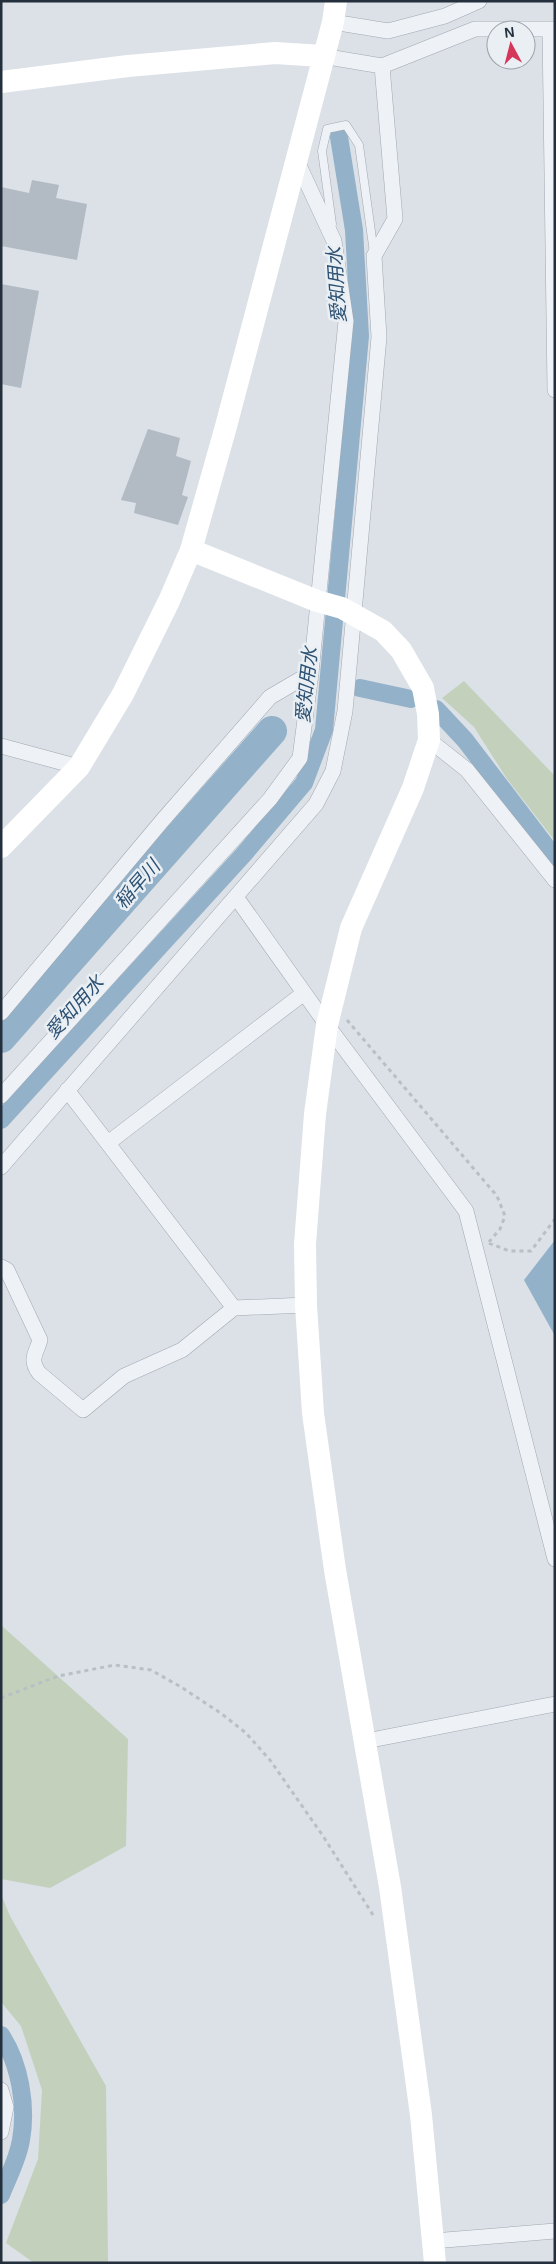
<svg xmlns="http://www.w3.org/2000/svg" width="556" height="2264" viewBox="0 0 556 2264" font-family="Arial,'Noto Sans JP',sans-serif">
  <rect width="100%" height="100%" fill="#dbe1e7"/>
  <path fill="#c3d1bc" d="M 464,681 L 555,776 L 555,841 L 507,779 L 474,727 L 442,698 Z
    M 1,1625 L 128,1739 L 126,1846 L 50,1888 L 1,1879 Z
    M 1,1894 L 10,1916 L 106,2086 L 108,2263 L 34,2263 L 6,2243 L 38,2159 L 42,2090 L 21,2026 L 1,2002 Z"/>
  <path fill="#93b1c9" d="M 555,1240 L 555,1336 L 524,1280 Z"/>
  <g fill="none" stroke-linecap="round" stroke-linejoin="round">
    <path stroke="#93b1c9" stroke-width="18" d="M 360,688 L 411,699
      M 436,709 L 465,740 L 555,858
      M 1,1120 L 244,854 L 304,783 L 324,730 L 360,336 L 354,230 L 339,137
      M 1,2035 C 20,2064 27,2106 21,2140 C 18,2159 8,2177 1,2195"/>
    <path stroke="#93b1c9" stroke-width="30" d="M 1,1038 L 272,731"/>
  </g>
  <path fill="#b2bac4" d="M 32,180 L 59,185 L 56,198 L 87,204 L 77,260 L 1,246 L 1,187 L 29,193 Z
    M 1,284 L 39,291 L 21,388 L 1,384 Z
    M 148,429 L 180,438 L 176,456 L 191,461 L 182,495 L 188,497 L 178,525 L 134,513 L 136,503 L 121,500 Z"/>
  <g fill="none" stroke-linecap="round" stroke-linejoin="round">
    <g stroke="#a0a8b1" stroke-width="9">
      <path id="lane" d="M 332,224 L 322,151 L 327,129 L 346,125 L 359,145 L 374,253"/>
    </g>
    <g stroke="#a0a8b1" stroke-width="16">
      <path id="street" d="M 333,22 L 388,31 L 445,16 L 479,1
        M 555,29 L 550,29 L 555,390
        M 322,56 L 382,66 L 475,29 L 550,29
        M 429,740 L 467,770 L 555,880
        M 1,746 L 79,767
        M 236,897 L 327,1025 L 466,1211 L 555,1559
        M 1,1013 L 162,821 L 270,697 L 311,673
        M 67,1090 L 234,1308
        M 1,1096 L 270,799 L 300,758 L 311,673 L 346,321 L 334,241 L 296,159
        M 108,1143 L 304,993
        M 1,1167 L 316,804 L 333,771 L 345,711 L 379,337 L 374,256 L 395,219 L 382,66
        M 1,1267 L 7,1270 L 40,1340 C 36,1354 29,1359 39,1373 L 83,1410 L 124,1376 L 182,1350 L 234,1308 L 306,1305
        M 366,1741 L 555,1704
        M 1,2090 L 6,2107 L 1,2132
        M 433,2241 L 555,2231"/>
    </g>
    <path stroke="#b9bfc5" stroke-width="3" stroke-dasharray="4 4" stroke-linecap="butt" d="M 347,1020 L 497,1196 L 505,1216 L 500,1229 L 489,1242
      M 489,1243 L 509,1251 L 531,1251 L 555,1219
      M 1,1698 L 58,1676 L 115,1665 L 151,1670 L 181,1687 L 222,1714 L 246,1733 L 270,1760 L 323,1836 L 373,1915"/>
    <use href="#lane" stroke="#eef1f5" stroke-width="8"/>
    <use href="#street" stroke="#eef1f5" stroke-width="15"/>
    <path stroke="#fff" stroke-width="22" d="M 1,82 L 128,66 L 275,53 L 322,56
      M 191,550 L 317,601 L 342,608 L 383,631 L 401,650 L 423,688 L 428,714 L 429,740 L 413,788 L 351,928 L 327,1025 L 315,1114 L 305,1244 L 306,1305 L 313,1413 L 335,1570 L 390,1887 L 421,2115 L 435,2263
      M 1,847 L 79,767 L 123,694 L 169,601 L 191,550 L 225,430 L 333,22 L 336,1"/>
  </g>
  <g text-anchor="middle" stroke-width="5" stroke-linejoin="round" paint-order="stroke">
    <g font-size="19" font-style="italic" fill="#2d5173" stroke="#eaeff4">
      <text transform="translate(336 285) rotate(-94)" y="7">愛知用水</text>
      <text transform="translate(306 685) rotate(-84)" y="7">愛知用水</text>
      <text transform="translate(137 884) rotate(-49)" y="7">稲早川</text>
      <text transform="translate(74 1007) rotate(-48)" y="7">愛知用水</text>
    </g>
  </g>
  <rect width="556" height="2264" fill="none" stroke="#242f3d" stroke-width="5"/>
  <g transform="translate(511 45) rotate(353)"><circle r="24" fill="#eaeff4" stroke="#9ba2ab"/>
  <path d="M0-4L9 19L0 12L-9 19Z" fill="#d5375a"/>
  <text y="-8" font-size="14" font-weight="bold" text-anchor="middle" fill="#242f3d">N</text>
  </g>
</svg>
